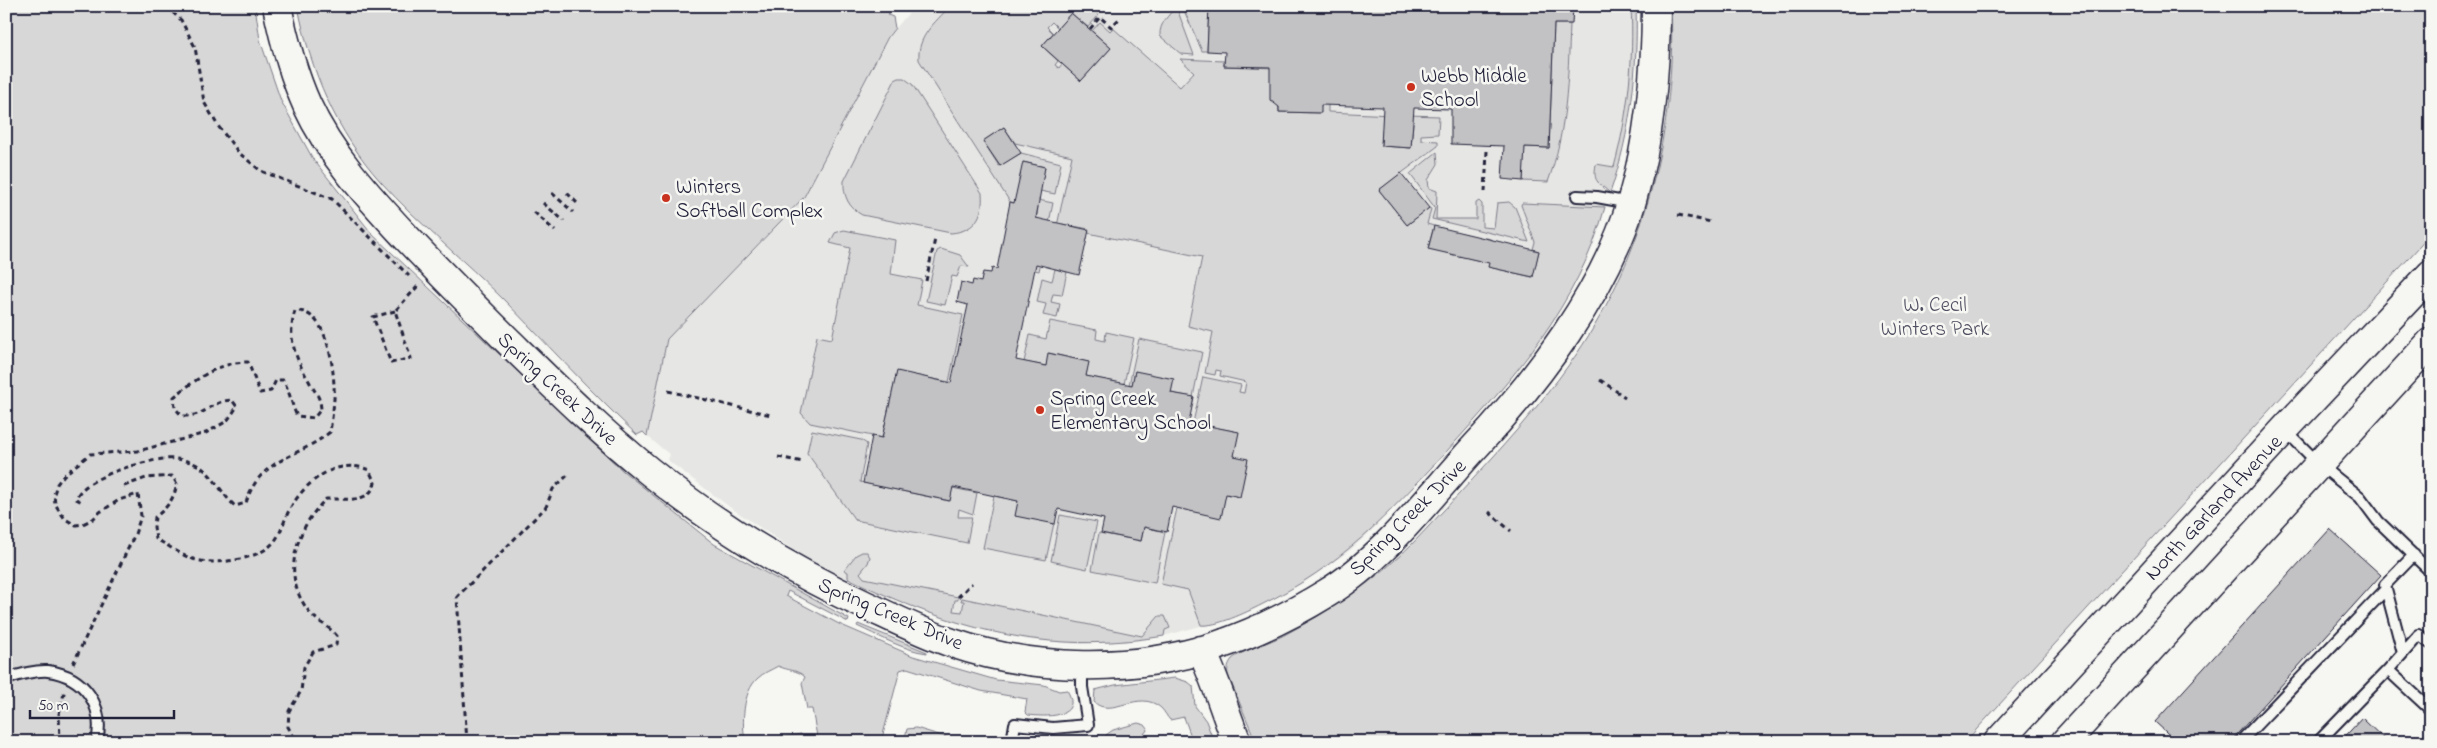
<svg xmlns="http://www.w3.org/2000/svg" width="2437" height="748" viewBox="0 0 2437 748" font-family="'Indie Flower',sans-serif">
  <rect width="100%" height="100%" fill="#f6f6f2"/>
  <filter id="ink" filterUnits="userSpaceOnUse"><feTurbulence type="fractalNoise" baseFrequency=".02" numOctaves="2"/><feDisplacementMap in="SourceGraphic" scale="10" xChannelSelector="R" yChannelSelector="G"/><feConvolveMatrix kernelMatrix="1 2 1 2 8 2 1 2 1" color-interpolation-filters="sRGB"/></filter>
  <g filter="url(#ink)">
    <path fill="#e6e6e4" d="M 915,6 L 1636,6 L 1636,51 L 1631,105 L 1621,157 L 1597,234 L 1582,269 L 1553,321 L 1500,392 L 1371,531 L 1350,550 L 1306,581 L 1230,618 L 1164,636 L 1142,640 L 1081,644 L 1029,640 L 949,620 L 888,597 L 810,561 L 731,508 L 670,462 L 668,459 L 670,455 L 647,436 L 667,339 L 804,197 L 888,37 Z"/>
    <path fill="#d7d7d7" stroke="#7c7c89" d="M 6,6 L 255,6 L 260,40 L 281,101 L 313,159 L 373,235 L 623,471 L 714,544 L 849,619 L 848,622 L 788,591 L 786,596 L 839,624 L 913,656 L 996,680 L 1044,685 L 1059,691 L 1067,690 C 1084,719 1044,717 1028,715 L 1025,712 L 1027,699 L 981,691 L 907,668 L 900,670 L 881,742 L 818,742 L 812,709 L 807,709 L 802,683 L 805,677 C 797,669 788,671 778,666 C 771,670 763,673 758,678 C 742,692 742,723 745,742 L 6,742 Z
      M 298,6 L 896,6 L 890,9 L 888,15 L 893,17 L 895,28 L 888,37 L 804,197 L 667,339 L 647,436 L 643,432 L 637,435 C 591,392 548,345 504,300 C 464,260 419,224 381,182 C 337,133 310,71 298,6 Z
      M 950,6 L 1089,6 L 1099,15 L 1088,27 L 1071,13 L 1058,28 L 1052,22 L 1047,27 L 1053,33 L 1042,46 L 1058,61 L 1055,65 L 1059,68 L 1062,64 L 1081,81 L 1111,48 L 1092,31 L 1100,22 L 1110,31 L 1113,28 L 1180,87 L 1194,72 L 1180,59 L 1224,61 L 1224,66 L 1274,68 L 1279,112 L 1320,113 L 1321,101 L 1328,101 L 1328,112 L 1392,115 L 1383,121 L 1381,146 L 1411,148 L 1413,123 L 1408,115 L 1439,116 L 1438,134 L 1421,135 L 1421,140 L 1438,141 L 1438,146 L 1379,190 L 1407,225 L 1429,208 L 1431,209 L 1427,224 L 1434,226 L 1428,248 L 1481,261 L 1487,238 L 1495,241 L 1489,267 L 1532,277 L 1539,251 L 1533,249 L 1535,242 L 1521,205 L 1522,203 L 1605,207 C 1579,304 1512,380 1446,452 C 1385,517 1343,565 1261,605 C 1247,612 1216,627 1201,625 L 1188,590 L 1161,584 L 1177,508 L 1221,517 L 1238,432 L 1193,423 L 1203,377 L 1241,385 L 1239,392 L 1244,393 L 1246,382 L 1220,376 L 1221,371 L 1216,370 L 1215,375 L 1205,373 L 1213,332 L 1188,326 L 1202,257 L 1088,233 L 1089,229 L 1062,224 L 1054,240 L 1072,156 L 1015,143 L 1004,127 L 983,141 L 999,166 L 1021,153 L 1061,163 L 1055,194 L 1040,191 L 1045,167 L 1023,162 L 1038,200 L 1053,203 L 1039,271 L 1031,269 L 1038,207 L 1010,202 L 919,60 C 917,36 935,23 950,6 Z
      M 1176,6 L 1194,55 L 1181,54 L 1160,36 C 1159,23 1169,16 1176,6 Z
      M 1182,6 L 1209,6 L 1207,51 L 1202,51 Z
      M 1631,6 L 1636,6 C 1638,69 1631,133 1610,193 C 1597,181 1593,182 1596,164 L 1614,167 C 1628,115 1634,60 1631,6 Z
      M 1671,6 L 2431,6 L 2431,234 L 1965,742 L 1256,742 L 1228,675 C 1227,669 1228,664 1232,659 C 1241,651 1274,641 1286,634 C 1333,609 1377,580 1414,542 C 1470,482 1529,422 1576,355 C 1645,254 1677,128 1671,6 Z
      M 1554,24 L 1570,24 C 1568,79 1567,130 1548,182 L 1523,181 L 1524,147 L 1549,148 Z
      M 899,78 L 904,78 L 912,84 L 982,193 C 984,216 975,231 951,233 L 862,215 C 849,208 843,196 844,181 L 895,80 Z
      M 1437,152 L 1438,164 L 1428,180 L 1429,188 L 1437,191 L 1436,219 L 1476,219 L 1476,203 L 1479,201 L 1482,204 L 1482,227 L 1494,228 L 1497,203 L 1509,202 L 1515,207 L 1529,242 L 1432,219 L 1435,208 L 1410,174 Z
      M 844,230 L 895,240 L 891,274 L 922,280 L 917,305 L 963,315 L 949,382 L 897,372 L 882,438 L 810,423 L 801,413 L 817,336 L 832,339 L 850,248 L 830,243 L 835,233 Z
      M 941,249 L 960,255 L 969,267 L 961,266 L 957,277 L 952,276 L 945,305 L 926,301 L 937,251 Z
      M 1055,269 L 1067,272 L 1062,295 L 1053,294 L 1051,302 L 1060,304 L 1057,318 L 1043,315 L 1046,304 L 1037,302 L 1042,278 L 1052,281 Z
      M 1050,321 L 1097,330 L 1096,339 L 1105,341 L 1106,332 L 1134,338 L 1124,384 L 1086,376 L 1088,362 L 1049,353 L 1046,366 L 1024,362 L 1030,335 L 1046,339 Z
      M 1139,339 L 1202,352 L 1193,397 L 1171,393 L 1135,371 L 1132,385 L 1129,385 Z
      M 812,430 L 861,440 L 867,444 L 860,482 L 949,501 L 952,488 L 977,493 L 973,514 L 959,509 L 958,517 L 972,517 L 967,543 L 855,520 L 807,453 Z
      M 994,496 L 1018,501 L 1054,523 L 1046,560 L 983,548 Z
      M 1060,515 L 1097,522 L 1087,569 L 1051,561 Z
      M 1144,527 L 1165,532 L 1155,583 L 1092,570 L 1099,533 L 1141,541 Z
      M 862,552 L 867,552 L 870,557 L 868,563 L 860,573 L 864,578 L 958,597 L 958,600 L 955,600 L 953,611 L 962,612 L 964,601 L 961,601 L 962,598 L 1142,636 L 1159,616 L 1165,616 L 1170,628 L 1165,630 L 1164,636 C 1046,656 954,629 848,578 L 848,572 L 844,570 L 856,555 Z
      M 858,624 L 927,652 L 927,653 C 903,650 879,636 857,626 Z
      M 1175,678 L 1188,682 L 1193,686 L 1195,706 L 1206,721 L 1214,742 L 1193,742 L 1184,717 L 1170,720 C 1167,717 1165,712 1161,708 C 1139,688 1111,719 1094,702 L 1095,690 L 1115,685 Z
      M 1138,723 L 1145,725 L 1148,729 L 1144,734 L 1135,738 L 1136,742 L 1106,742 L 1106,735 L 1113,730 Z
      M 916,728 L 962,742 L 904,742 L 907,729 Z"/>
    <path fill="#adadb3" stroke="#757583" d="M 801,734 L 802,742 L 753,742 Z"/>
    <path fill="#c2c2c4" stroke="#22223b" d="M 1209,6 L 1573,6 L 1572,24 L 1554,24 L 1549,148 L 1525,147 L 1523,181 L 1502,179 L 1504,146 L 1451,144 L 1451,109 L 1414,108 L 1411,148 L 1381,146 L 1383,107 L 1321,105 L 1321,113 L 1279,112 L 1279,107 L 1270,100 L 1270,67 L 1224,66 L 1225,52 L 1207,51 Z
      M 1071,13 L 1111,48 L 1081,81 L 1042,46 Z
      M 1004,127 L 1021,153 L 1000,166 L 983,141 Z
      M 1023,162 L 1045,167 L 1036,218 L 1089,230 L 1079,275 L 1036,264 L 1016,360 L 1046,366 L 1048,353 L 1089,362 L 1086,376 L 1132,385 L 1135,371 L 1174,379 L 1171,393 L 1194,397 L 1189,422 L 1239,432 L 1234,456 L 1248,459 L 1240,497 L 1226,494 L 1221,518 L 1172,507 L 1167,532 L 1144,527 L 1141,541 L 1101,533 L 1104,519 L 1058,509 L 1055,524 L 1015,516 L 1018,501 L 953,487 L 950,501 L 863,483 L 872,436 L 882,438 L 897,371 L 951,383 L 968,305 L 957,302 L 961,282 L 972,285 L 973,280 L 981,282 L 983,272 L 991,273 L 992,268 L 997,269 L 1010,202 L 1014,203 Z
      M 1401,173 L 1429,208 L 1407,225 L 1379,190 Z
      M 1434,226 L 1539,251 L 1533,277 L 1488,267 L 1489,263 L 1428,249 Z
      M 2330,529 L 2381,575 L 2230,742 L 2177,742 L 2155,722 Z
      M 2362,718 L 2387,742 L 2340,742 Z"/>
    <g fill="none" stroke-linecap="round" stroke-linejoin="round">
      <g stroke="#22223b" stroke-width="14">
        <path id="lane" d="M 1577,196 L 1597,197 L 1630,203
          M 2285,430 L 2319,464 L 2360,497 L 2378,521 L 2431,572
          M 2403,653 L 2385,585 L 2414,555
          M 2388,670 L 2419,635 L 2431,644
          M 6,679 C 18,675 35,670 48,671 C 85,676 105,706 97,742
          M 1012,742 L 1015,724 L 1053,728 L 1088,725 L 1082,687 L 1082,666
          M 2240,742 L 2386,589
          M 2318,742 L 2388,670 L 2431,710"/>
      </g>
      <g stroke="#22223b" stroke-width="31">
        <path id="secondary" d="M 277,6 C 284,40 293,74 307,105 C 330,155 368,196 405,236 C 438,271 472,305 506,339 C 552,384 598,430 649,471 C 716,525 789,570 867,606 C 895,619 923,633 952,643 C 1034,671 1133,673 1216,646 C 1254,633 1293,614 1327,593 C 1383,559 1429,497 1473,449 C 1537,381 1606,290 1632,200 C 1650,137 1656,71 1656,6
          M 1201,650 C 1216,679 1224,711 1237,742
          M 1998,742 L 2284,430 L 2431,274
          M 2065,742 L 2431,342"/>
      </g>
      <path stroke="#22223b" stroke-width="3" stroke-dasharray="5 4" stroke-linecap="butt" d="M 166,6 L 181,20 L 195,47 L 204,102 L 218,126 L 239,153 L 261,171 L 332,199 L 409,276
        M 1090,29 L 1100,17 L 1111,27 L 1120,18
        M 1485,192 L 1487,151
        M 552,193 L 573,212
        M 567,193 L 579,205
        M 543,203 L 564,221
        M 534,212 L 555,231
        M 1678,215 L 1711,222
        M 926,281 L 935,239
        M 395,311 L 373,317 L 391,363 L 411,358 L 395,311 L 418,286
        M 1600,380 L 1625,397
        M 668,391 L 771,415
        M 778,457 L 803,462
        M 124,486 L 146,478 L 172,476 L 177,484 C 174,499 167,508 155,517 L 154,527 L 156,539 C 168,545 180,555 193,559 C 213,566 257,560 272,544 C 282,534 284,518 291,507 C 307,480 337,457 369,470 L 375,483 C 369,505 344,498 326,499 C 294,530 279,580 313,616 C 320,623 330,627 337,636 L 336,645 L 313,652 L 304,667 L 301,691 L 289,711 L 288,727 L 297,742
        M 1489,512 L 1511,531
        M 958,597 L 972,583
        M 73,664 L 135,534 L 141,516 L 138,494 L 119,500 L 100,512 L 93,519 L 83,524 L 76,525 L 65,519 L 55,504 L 54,494 L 57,484 L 64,475 L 90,454 L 138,451 L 206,433 L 227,421 L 237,407 L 232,400 C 209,401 208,417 182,416 L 175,408 L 174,397 C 196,379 219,362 248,362 L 260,393 L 271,391 L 276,380 L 283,380 C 290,391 291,404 297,416 L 314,418 L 321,409 C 320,395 315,393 309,381 C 295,358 287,337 295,311 C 326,309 333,362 334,386 C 335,401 332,417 330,432 C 297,459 259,458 246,503 L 235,506 C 222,495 214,475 199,466 C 188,460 177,458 165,459 C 145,460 81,478 76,499 L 82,502
        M 60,742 L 59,714 L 65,689
        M 467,742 L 457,597 L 546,507 L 553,489 L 570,473"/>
      <use href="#lane" stroke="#f6f6f2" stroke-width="10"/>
      <use href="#secondary" stroke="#f6f6f2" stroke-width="28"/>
    </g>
  </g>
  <g fill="#c8321e" stroke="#f6f6f2" stroke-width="2">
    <circle cx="1411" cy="87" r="5"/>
    <circle cx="666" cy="198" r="5"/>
    <circle cx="1040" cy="410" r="5"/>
  </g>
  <g text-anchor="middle" stroke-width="5" stroke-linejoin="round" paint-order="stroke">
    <g font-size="21" fill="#22223b" stroke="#f6f6f2" text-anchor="start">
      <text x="1421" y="82">Webb Middle<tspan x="1421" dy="24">School</tspan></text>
      <text x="676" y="193">Winters<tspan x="676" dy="24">Softball Complex</tspan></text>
      <text x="1050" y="405">Spring Creek<tspan x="1050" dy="24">Elementary School</tspan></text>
    </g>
    <g font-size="21" fill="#4f4f62" stroke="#f6f6f2">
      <text x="1935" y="311">W. Cecil<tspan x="1935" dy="24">Winters Park</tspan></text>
    </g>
    <g font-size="21" fill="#22223b" stroke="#f6f6f2">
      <text transform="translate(558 388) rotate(43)" y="7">Spring Creek Drive</text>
      <text transform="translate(2213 507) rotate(-47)" y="7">North Garland Avenue</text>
      <text transform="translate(1407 517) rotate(-45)" y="7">Spring Creek Drive</text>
      <text transform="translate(891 613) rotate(23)" y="7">Spring Creek Drive</text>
    </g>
  </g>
  <rect width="2437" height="748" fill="none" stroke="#f6f6f2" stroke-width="25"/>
  <rect x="12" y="12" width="2412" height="723" fill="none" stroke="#22223b" stroke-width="2" filter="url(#ink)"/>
  <path d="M30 710v8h144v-8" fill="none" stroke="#22223b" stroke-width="2.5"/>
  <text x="38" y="710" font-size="15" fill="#22223b" stroke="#f6f6f2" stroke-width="4" paint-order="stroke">50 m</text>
</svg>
